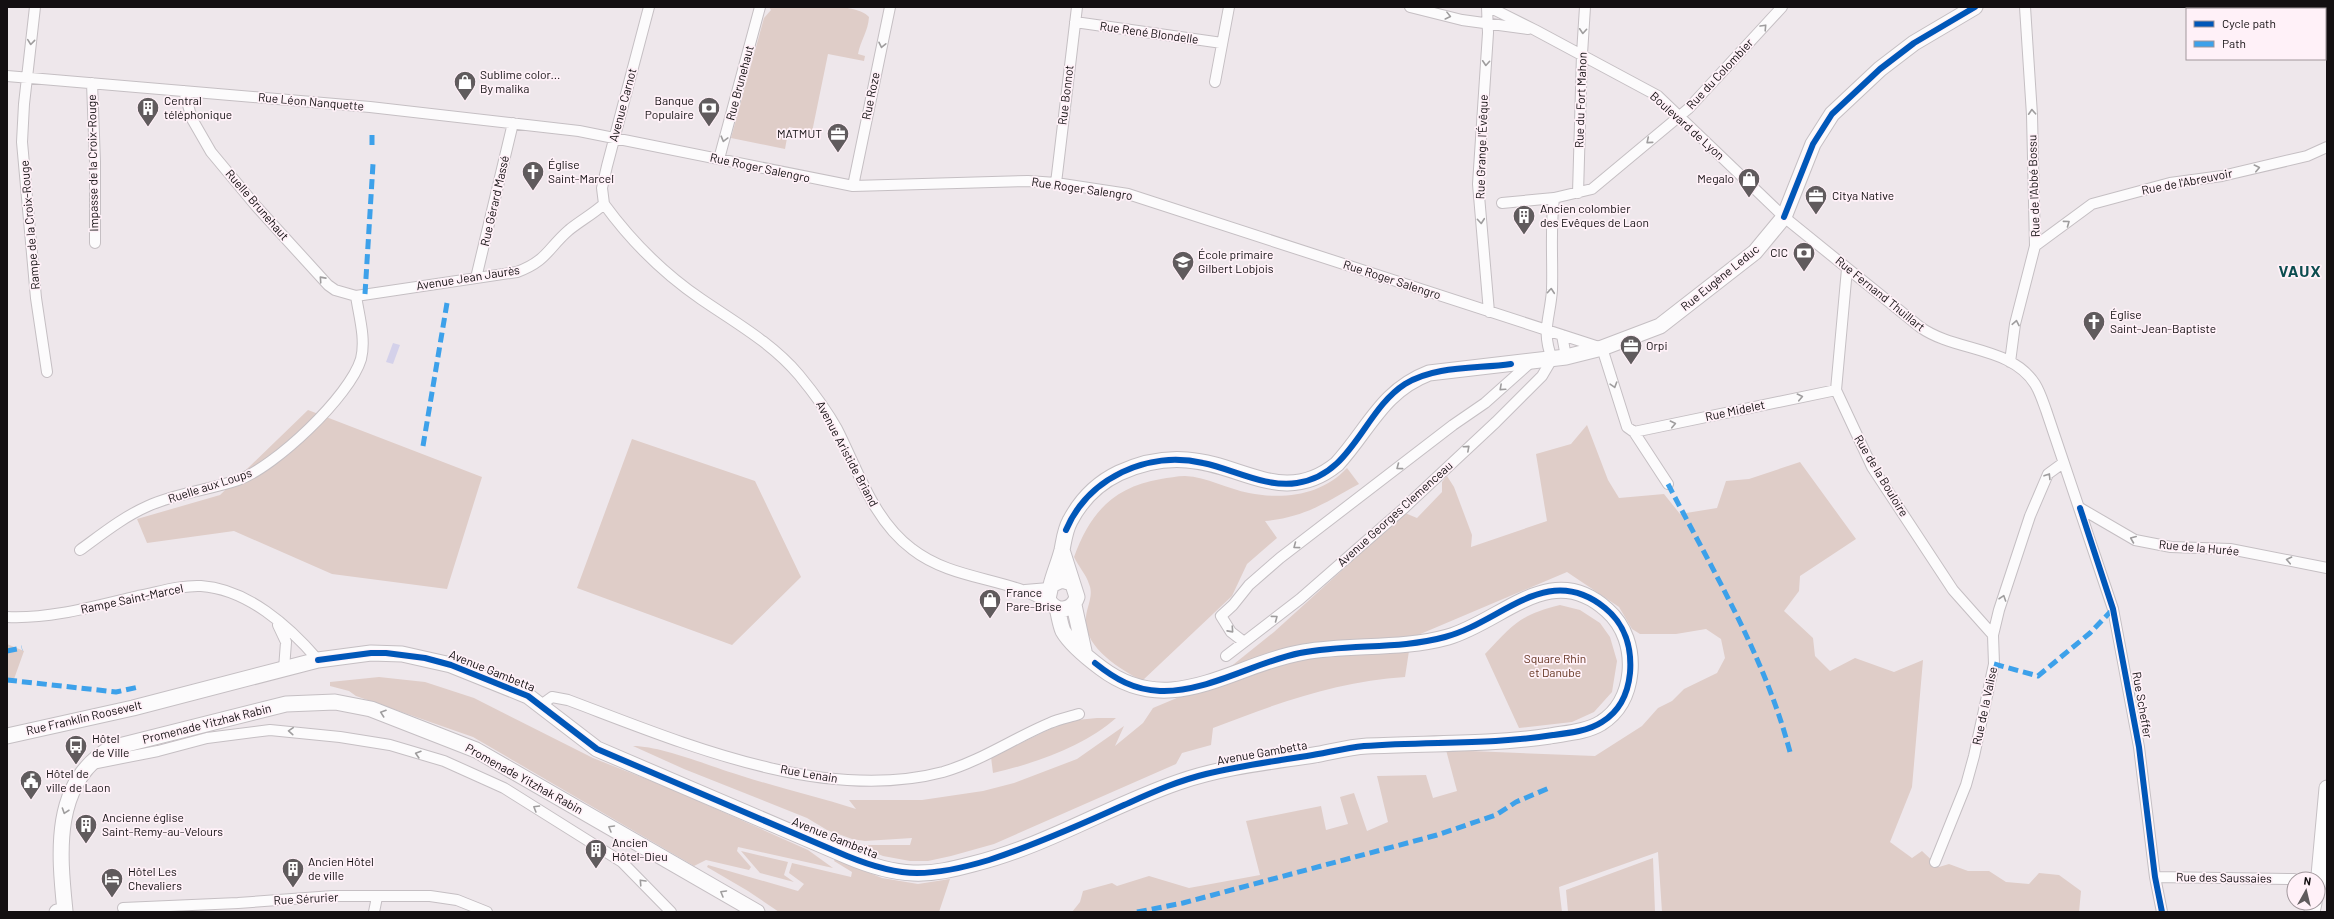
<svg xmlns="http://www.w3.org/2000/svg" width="2334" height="919" viewBox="0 0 2334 919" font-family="Barlow,sans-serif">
  <rect width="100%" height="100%" fill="#eee7eb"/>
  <path fill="#dfcdc8" d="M 769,7 C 790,7 857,1 869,17 C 868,32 861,39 858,54 L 865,56 L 864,61 L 828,54 L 812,132 L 789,127 L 785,149 L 731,138 L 764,18 L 771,10 Z
    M 308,410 L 482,477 L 447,589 L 332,574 L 234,531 L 147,543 L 137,519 L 220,495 Z
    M 1587,425 L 1608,480 L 1619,498 L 1664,494 L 1680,514 L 1717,508 L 1726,481 L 1749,479 L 1800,462 L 1856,539 L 1800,576 L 1799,591 L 1784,611 L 1813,638 L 1815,656 L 1830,671 L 1855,658 L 1894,672 L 1923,660 L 1912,787 L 1890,842 L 1912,858 L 1922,851 L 1939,867 L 1949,864 L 1968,871 L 1989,871 L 2006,882 L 2029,884 L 2039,873 L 2059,875 L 2081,891 L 2079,912 L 1662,912 L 1658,852 L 1559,887 L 1562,912 L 1072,912 L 1080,902 L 1083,891 L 1112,883 L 1117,886 L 1149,876 L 1189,888 L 1260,875 L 1246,821 L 1321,806 L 1326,830 L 1348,824 L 1340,797 L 1354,793 L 1367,831 L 1388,822 L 1377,776 L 1426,775 L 1433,798 L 1457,791 L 1446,750 L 1595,756 L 1642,726 L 1658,708 L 1672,701 L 1684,689 L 1717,673 L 1725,658 L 1721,639 L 1706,629 L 1676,634 L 1640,634 L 1632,629 L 1619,607 L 1567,572 L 1411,638 L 1405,677 C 1338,681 1275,704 1213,728 L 1211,745 L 1182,753 L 1176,764 L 994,844 L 951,856 L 928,861 L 910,861 L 883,856 L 866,849 L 864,845 L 910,845 L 912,838 L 865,841 L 852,839 L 827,830 L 807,818 L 684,769 L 633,746 C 662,746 712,767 742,776 C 780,788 818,797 856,809 L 849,800 L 922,800 L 983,791 L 1014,783 L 1077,759 L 1124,726 L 1115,746 L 1143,723 L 1153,708 L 1191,692 L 1234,664 L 1274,632 L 1405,513 L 1417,518 L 1442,492 L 1442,482 L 1447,476 L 1454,487 L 1472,535 L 1471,547 L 1547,521 L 1536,454 L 1571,444 Z
    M 632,439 L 755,481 L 801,577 L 732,645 L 577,588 Z
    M 1347,468 L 1359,484 C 1324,503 1306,517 1265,521 L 1277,538 L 1247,564 L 1232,596 L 1142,681 C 1119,668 1083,648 1086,617 C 1087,606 1094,595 1089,584 C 1086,574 1078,566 1074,557 C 1090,513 1113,487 1161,479 C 1168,478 1177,476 1185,476 C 1207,477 1228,489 1249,493 C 1284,500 1322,495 1347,468 Z
    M 1560,605 L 1580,610 L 1600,623 L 1610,637 L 1617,661 L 1612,692 L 1594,712 L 1572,722 L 1519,728 L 1485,654 C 1513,625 1519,615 1560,605 Z
    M 7,644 L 24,651 L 14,679 L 7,678 Z
    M 379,677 L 425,682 L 474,698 L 593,758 L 669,788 L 808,850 L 833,868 L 738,847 L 737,851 L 751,867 L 749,870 L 706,860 L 694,866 L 473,737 L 356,696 L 349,691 L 330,686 L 330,682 Z
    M 1097,718 L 1116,718 C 1085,746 1033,764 993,773 L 991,757 L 1067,721 Z
    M 741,851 L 788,862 L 784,875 L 794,882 L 760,873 Z
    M 1653,858 L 1655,912 L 1568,912 L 1566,890 Z
    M 835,859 L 882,878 L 918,884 L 950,879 L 939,912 L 779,912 L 748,891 L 707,867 L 708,865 L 798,891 L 804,884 L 789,873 L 792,863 L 851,877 L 852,872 L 834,861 Z"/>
  <path fill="#d4d1ea" d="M 393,343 L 400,345 L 393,364 L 386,362 Z"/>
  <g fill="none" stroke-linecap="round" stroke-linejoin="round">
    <g stroke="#c5bfc3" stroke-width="12">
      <path id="street" d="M 35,7 L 24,104 L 22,142 L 36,298 L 47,372
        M 1410,7 L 1462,20 L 1528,29
        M 1487,7 L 1488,33 L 1478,184 L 1489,312
        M 1489,7 L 1535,30 L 1658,96 L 1784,217 L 1920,327 C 1955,352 2011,346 2035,384 C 2040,392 2043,402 2046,410 L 2113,609 L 2139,747 L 2155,877 L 2162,912
        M 1075,22 L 1222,43
        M 7,76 L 370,107 L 579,131 L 853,186 L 1028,181 L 1056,183 L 1128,194 L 1602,348 L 1627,427 L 1634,432
        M 1215,82 L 1229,7
        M 92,83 L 95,162 L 95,243
        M 184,91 L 192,119 L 211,152 L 256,206 L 328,285 L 335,290 L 356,296 L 517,272 C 547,261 548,248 569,230 C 580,221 593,214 604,204
        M 719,159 L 760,7
        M 1056,183 L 1077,7
        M 853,186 L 890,7
        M 1578,193 L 1582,54 L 1585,7
        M 1502,203 L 1554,198 L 1592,189 L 1688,109 L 1782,7
        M 604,204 C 631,241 663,273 701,299 C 736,323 772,343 799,375 C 813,392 826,409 837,429 C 858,470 873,520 912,549 C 944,574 985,577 1022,590 C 1032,594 1041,599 1050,603
        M 604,204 L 602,188 L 607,166 L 649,7
        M 2035,246 L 2092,204 L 2170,183 L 2222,176 L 2307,156 L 2327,147
        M 1847,269 L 1836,390 L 1872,467 L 1953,590 L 1993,635
        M 476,278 L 513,123
        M 1562,335 L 1566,357
        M 2010,362 L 2015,324 L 2035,246 L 2032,115 L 2025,7
        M 1634,432 L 1836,390
        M 1634,432 L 1668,484
        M 2080,508 L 2135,540 L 2171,547 L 2230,549 L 2327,568
        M 80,550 C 102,534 123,517 148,506 C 176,493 209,490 238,480 C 275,467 350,396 361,359 C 366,339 359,316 356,296
        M 1025,590 L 1049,588
        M 7,617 C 52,619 95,606 138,596 C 159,592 180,585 201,586 C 247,589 289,626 318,660
        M 278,625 L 286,642 L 284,669
        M 1244,642 L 1231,632 L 1221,616 L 1233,605 L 1249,585 L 1280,558 L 1453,425 L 1485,403 L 1531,362
        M 1226,656 L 1300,599 L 1403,509 L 1496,422 L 1542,376 L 1552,359 C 1541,330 1550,319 1552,290 C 1553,259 1550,229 1554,198
        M 541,705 L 552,697 L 568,700 C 680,742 822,804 943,772 C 981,761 1014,738 1050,723 C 1059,719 1070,717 1079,714
        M 92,764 L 158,751 L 207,738 L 270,730 L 340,737 L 390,745 L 444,761 L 504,788 L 622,862 L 671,912
        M 1935,862 L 1966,785 L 1974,756 L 1994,664 L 1993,635 L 1999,610 L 2030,516 L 2048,474 L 2063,463
        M 2155,877 L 2294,879
        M 123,908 L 238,903 L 333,896 L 430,896 L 457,900 L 487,912
        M 374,912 L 377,897"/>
    </g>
    <g stroke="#c5bfc3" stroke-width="17">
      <path id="secondary" d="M 1062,550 L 1077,597 C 1072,612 1055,613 1048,599 L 1051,585 L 1062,580 L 1072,583
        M 1051,585 C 1054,573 1059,562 1062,550 C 1064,540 1065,530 1070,521 C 1081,500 1098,483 1119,473 C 1141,463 1164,458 1187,460 C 1243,464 1284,507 1337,464 C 1369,429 1382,391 1429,373 L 1566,357 L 1602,348 L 1660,326 L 1755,252 L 1784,217 L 1813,144 L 1832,114 L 1880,69 L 1914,43 L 1975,7
        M 1074,605 L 1084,651
        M 7,736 L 133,708 L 318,660 L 371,653 L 402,654 L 451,665 L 528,696 L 597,749 L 847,856 C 868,865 890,872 913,873 C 934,874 954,869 973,864 C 1046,846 1109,806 1179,782 C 1222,767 1269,762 1314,755 C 1331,752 1349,747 1367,746 C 1428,743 1489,745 1550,736 C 1567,733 1586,732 1601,723 C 1620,711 1628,693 1630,672 C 1632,649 1625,626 1607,610 C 1551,559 1503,621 1448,637 C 1401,650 1351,644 1304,652 C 1232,664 1171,721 1101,668 C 1089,659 1071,645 1063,631 C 1060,624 1059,615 1057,608
        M 2318,886 L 2327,788
        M 57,912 L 65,911 C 59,853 52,782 111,748 L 286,704 L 335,702 L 371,709 L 476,750 L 757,912
        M 2312,912 L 2314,903"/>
    </g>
    <use href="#street" stroke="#fcfbfc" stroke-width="10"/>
    <use href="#secondary" stroke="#fcfbfc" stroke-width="15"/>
    <path stroke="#3da1ea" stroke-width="5" stroke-dasharray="10 5" stroke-linecap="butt" d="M 372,135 L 372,146
      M 365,294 L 373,164
      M 423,446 L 447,303
      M 1668,484 C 1713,571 1765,657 1790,752
      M 7,651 L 22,648
      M 1994,664 L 2038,676 L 2090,633 L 2113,609
      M 7,680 L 116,692 L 139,687
      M 1137,912 L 1183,903 L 1437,835 L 1496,815 L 1516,802 L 1549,788"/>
    <g stroke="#fff1f8" stroke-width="8">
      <path id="cycleway" d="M 1784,217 L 1813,144 L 1832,114 L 1880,69 L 1914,43 L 1975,7
        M 2080,508 L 2113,609 L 2139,747 L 2155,877 L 2162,912
        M 1066,530 C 1088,478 1148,450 1203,463 C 1233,469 1265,488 1297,483 C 1353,475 1363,411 1405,384 C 1436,365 1477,369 1511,364
        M 318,660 L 371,653 L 386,653 L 425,658 L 451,665 L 528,696 L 597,749 L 847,856 C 869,865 893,873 917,873 C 941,873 966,867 989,860 C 1035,845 1080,825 1124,805 C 1151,793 1177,781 1206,774 C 1239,766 1273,761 1307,756 C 1326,753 1345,748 1364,746 C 1428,741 1490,745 1553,735 C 1570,733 1588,731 1602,722 C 1620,711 1628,693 1630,673 C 1632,648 1625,624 1605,608 C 1547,561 1502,622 1445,637 C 1398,650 1348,643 1300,653 C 1255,662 1206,693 1160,691 C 1134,690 1115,679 1095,663"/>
    </g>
    <use href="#cycleway" stroke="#0057b8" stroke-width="6"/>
  </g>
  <defs><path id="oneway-chevron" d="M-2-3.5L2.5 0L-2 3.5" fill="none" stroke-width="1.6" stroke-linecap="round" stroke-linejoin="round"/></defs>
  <g stroke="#9f9d9e">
    <use href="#oneway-chevron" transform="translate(1448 16) rotate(14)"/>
    <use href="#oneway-chevron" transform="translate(1764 27) rotate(-47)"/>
    <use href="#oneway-chevron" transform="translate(1583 31) rotate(94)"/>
    <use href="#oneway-chevron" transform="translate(31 42) rotate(96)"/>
    <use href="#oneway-chevron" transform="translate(882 45) rotate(102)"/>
    <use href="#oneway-chevron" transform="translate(1486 63) rotate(94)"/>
    <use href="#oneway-chevron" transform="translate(2032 112) rotate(-93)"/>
    <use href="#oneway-chevron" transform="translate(724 139) rotate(105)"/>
    <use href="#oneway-chevron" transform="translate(1649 141) rotate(140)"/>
    <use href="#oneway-chevron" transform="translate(2257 168) rotate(-13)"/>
    <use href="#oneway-chevron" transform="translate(1481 221) rotate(85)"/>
    <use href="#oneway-chevron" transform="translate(2067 223) rotate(-36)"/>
    <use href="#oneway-chevron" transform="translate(322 279) rotate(-132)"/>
    <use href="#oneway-chevron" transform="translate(1551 291) rotate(-85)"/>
    <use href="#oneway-chevron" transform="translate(2016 323) rotate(-79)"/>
    <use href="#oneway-chevron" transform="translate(1614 385) rotate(73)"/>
    <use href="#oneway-chevron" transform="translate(1502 388) rotate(138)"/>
    <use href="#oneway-chevron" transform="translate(1800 397) rotate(-12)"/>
    <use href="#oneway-chevron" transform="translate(1673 424) rotate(-12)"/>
    <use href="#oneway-chevron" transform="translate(1467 448) rotate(-42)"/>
    <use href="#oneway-chevron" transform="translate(1399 467) rotate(143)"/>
    <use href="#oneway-chevron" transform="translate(2048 476) rotate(-58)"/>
    <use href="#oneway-chevron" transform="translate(2133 539) rotate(-158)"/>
    <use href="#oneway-chevron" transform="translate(1296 546) rotate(143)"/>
    <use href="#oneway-chevron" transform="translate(2289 560) rotate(-168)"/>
    <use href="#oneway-chevron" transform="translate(2003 598) rotate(-71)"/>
    <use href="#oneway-chevron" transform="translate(1275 618) rotate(-37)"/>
    <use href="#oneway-chevron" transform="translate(1231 630) rotate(48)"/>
    <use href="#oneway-chevron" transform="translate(383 713) rotate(-161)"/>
    <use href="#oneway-chevron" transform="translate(291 731) rotate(-176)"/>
    <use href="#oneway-chevron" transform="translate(418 754) rotate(-163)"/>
    <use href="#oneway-chevron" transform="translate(536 808) rotate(-149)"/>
    <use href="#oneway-chevron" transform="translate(65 811) rotate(109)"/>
    <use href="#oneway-chevron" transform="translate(611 828) rotate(-150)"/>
    <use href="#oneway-chevron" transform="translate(642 882) rotate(-133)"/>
    <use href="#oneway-chevron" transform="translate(723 893) rotate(-150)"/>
  </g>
  <defs>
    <g id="shop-pin" transform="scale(1.15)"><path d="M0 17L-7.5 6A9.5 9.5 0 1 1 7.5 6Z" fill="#605b5d" stroke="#fff1f8"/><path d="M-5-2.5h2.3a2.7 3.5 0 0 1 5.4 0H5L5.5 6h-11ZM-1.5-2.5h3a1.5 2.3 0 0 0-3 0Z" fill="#fff"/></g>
    <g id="building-pin" transform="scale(1.15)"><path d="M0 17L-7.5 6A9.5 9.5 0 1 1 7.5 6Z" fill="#605b5d" stroke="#fff1f8"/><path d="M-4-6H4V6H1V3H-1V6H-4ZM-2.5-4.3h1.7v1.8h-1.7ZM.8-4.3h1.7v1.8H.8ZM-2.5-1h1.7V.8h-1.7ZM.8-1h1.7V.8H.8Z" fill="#fff"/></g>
    <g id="bank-pin" transform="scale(1.15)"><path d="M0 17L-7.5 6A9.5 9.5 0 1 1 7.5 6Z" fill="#605b5d" stroke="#fff1f8"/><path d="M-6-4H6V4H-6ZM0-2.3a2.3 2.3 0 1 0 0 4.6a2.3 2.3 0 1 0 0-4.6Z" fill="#fff"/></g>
    <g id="office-pin" transform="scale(1.15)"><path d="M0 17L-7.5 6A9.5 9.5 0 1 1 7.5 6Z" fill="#605b5d" stroke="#fff1f8"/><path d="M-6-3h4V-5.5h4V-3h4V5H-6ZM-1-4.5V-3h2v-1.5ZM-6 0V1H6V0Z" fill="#fff"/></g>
    <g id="church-pin" transform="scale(1.15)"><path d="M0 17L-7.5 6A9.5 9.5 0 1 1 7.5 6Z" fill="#605b5d" stroke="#fff1f8"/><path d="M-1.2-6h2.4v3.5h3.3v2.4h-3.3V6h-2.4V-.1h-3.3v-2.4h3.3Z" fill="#fff"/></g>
    <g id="school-pin" transform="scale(1.15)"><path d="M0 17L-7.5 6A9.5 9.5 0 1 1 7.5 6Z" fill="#605b5d" stroke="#fff1f8"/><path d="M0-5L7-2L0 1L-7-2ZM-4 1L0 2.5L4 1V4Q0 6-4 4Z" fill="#fff"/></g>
    <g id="bus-pin" transform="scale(1.15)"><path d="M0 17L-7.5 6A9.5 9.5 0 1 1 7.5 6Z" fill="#605b5d" stroke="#fff1f8"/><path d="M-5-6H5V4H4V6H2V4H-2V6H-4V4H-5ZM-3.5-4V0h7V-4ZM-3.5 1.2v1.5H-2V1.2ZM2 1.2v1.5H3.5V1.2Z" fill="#fff"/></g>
    <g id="civic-pin" transform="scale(1.15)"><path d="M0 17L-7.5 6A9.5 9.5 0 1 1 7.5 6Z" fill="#605b5d" stroke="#fff1f8"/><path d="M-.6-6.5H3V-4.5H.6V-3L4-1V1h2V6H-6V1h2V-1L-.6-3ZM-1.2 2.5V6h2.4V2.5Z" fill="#fff"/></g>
    <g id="hotel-pin" transform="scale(1.15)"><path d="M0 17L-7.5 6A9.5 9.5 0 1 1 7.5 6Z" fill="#605b5d" stroke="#fff1f8"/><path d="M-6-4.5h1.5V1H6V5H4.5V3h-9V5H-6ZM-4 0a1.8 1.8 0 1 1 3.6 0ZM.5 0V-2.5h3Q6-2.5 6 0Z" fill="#fff"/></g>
  </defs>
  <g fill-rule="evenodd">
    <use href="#shop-pin" x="465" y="82"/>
    <use href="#building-pin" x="148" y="108"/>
    <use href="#bank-pin" x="709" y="108"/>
    <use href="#office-pin" x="838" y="134"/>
    <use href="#church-pin" x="533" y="172"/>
    <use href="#shop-pin" x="1749" y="179"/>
    <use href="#office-pin" x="1816" y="196"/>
    <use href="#building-pin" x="1524" y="216"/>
    <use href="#bank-pin" x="1804" y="253"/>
    <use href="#school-pin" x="1183" y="262"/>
    <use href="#church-pin" x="2094" y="322"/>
    <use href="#office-pin" x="1631" y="346"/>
    <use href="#shop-pin" x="990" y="600"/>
    <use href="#bus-pin" x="76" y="746"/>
    <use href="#civic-pin" x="31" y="781"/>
    <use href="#building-pin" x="86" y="825"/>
    <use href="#building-pin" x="596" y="850"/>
    <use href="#building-pin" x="293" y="869"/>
    <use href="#hotel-pin" x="112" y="879"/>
  </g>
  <g text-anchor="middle" stroke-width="3.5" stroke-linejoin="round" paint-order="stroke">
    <g font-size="12" fill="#130f11" stroke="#fff1f8">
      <text transform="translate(1149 33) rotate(8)" y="4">Rue René Blondelle</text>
      <text transform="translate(1720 74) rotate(-47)" y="4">Rue du Colombier</text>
      <text transform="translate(740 83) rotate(-75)" y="4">Rue Brunehaut</text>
      <text transform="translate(1066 95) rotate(-83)" y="4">Rue Bonnot</text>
      <text transform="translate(871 96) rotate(-78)" y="4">Rue Roze</text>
      <text transform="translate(1581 100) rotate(-88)" y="4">Rue du Fort Mahon</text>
      <text transform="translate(311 102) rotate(5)" y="4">Rue Léon Nanquette</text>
      <text transform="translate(623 105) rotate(-75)" y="4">Avenue Carnot</text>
      <text transform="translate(1687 126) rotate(42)" y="4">Boulevard de Lyon</text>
      <text transform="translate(1482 147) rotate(-88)" y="4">Rue Grange l'Évêque</text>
      <text transform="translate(93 163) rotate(-91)" y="4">Impasse de la Croix-Rouge</text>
      <text transform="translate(760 168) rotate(12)" y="4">Rue Roger Salengro</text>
      <text transform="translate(2187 182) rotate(-11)" y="4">Rue de l'Abreuvoir</text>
      <text transform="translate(2034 186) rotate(-92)" y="4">Rue de l'Abbé Bossu</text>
      <text transform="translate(1082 189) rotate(8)" y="4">Rue Roger Salengro</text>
      <text transform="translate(495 201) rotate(-77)" y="4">Rue Gérard Massé</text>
      <text transform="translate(257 205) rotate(49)" y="4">Ruelle Brunehaut</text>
      <text transform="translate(30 225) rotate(-95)" y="4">Rampe de la Croix-Rouge</text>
      <text transform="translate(468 278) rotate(-9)" y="4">Avenue Jean Jaurès</text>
      <text transform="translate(1720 278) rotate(-39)" y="4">Rue Eugène Leduc</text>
      <text transform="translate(1392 280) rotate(18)" y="4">Rue Roger Salengro</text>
      <text transform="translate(1880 294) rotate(39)" y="4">Rue Fernand Thuillart</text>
      <text transform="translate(1735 411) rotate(-12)" y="4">Rue Midelet</text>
      <text transform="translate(847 454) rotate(62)" y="4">Avenue Aristide Briand</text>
      <text transform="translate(1881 476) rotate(59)" y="4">Rue de la Bouloire</text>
      <text transform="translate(210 486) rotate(-18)" y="4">Ruelle aux Loups</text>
      <text transform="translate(1395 514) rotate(-42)" y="4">Avenue Georges Clemenceau</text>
      <text transform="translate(2199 548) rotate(5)" y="4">Rue de la Hurée</text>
      <text transform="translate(132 599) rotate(-12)" y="4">Rampe Saint-Marcel</text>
      <text transform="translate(492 671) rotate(22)" y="4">Avenue Gambetta</text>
      <text transform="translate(2142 705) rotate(80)" y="4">Rue Scheffer</text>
      <text transform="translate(1985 706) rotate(-78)" y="4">Rue de la Valise</text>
      <text transform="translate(84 718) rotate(-13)" y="4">Rue Franklin Roosevelt</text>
      <text transform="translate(207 724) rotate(-14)" y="4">Promenade Yitzhak Rabin</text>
      <text transform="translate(1262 753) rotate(-10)" y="4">Avenue Gambetta</text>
      <text transform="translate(809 774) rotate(10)" y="4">Rue Lenain</text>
      <text transform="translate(524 779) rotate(29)" y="4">Promenade Yitzhak Rabin</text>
      <text transform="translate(835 838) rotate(22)" y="4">Avenue Gambetta</text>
      <text transform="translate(2224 878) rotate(1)" y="4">Rue des Saussaies</text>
      <text transform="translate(306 899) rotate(-3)" y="4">Rue Sérurier</text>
    </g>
    <g font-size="12" fill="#130f11" stroke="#fff1f8" text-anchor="start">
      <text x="480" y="79">Sublime color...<tspan x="480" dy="14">By malika</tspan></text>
      <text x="164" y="105">Central<tspan x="164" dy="14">téléphonique</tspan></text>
      <text x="694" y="105" text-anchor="end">Banque<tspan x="694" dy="14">Populaire</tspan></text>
      <text x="822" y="138" text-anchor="end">MATMUT</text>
      <text x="548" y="169">Église<tspan x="548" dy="14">Saint-Marcel</tspan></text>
      <text x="1734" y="183" text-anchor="end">Megalo</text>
      <text x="1832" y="200">Citya Native</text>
      <text x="1540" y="213">Ancien colombier<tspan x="1540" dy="14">des Evêques de Laon</tspan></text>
      <text x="1788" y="257" text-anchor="end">CIC</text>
      <text x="1198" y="259">École primaire<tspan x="1198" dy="14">Gilbert Lobjois</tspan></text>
      <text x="2110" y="319">Église<tspan x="2110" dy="14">Saint-Jean-Baptiste</tspan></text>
      <text x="1646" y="350">Orpi</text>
      <text x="1006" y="597">France<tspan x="1006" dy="14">Pare-Brise</tspan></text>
      <text x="92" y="743">Hôtel<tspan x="92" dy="14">de Ville</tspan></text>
      <text x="46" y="778">Hôtel de<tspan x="46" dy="14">ville de Laon</tspan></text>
      <text x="102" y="822">Ancienne église<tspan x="102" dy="14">Saint-Remy-au-Velours</tspan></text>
      <text x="612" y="847">Ancien<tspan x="612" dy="14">Hôtel-Dieu</tspan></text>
      <text x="308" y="866">Ancien Hôtel<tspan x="308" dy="14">de ville</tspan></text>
      <text x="128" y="876">Hôtel Les<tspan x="128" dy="14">Chevaliers</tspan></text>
    </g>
    <g font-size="12" fill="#63331f" stroke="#fff1f8">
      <text x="1555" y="663">Square Rhin<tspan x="1555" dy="14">et Danube</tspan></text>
    </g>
    <g font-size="16" font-weight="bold" letter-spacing="1" fill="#0c4c4f" stroke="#fff1f8">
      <text x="2300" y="277">VAUX</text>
    </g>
  </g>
  <rect width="2334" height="919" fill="none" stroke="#130f11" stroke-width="16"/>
  <rect x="2186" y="8" width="140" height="52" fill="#fff1f8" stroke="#a1979c"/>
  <rect x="2194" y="21" width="20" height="6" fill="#0057b8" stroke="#a1979c"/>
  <text x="2222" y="28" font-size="12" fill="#130f11">Cycle path</text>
  <rect x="2194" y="41" width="20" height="6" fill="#3da1ea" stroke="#a1979c"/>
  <text x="2222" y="48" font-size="12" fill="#130f11">Path</text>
  <g transform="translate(2306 891) rotate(8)"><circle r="19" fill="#fff1f8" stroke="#a1979c"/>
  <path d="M0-3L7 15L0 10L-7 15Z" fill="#605b5d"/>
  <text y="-6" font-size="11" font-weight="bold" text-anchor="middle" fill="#130f11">N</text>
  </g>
</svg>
